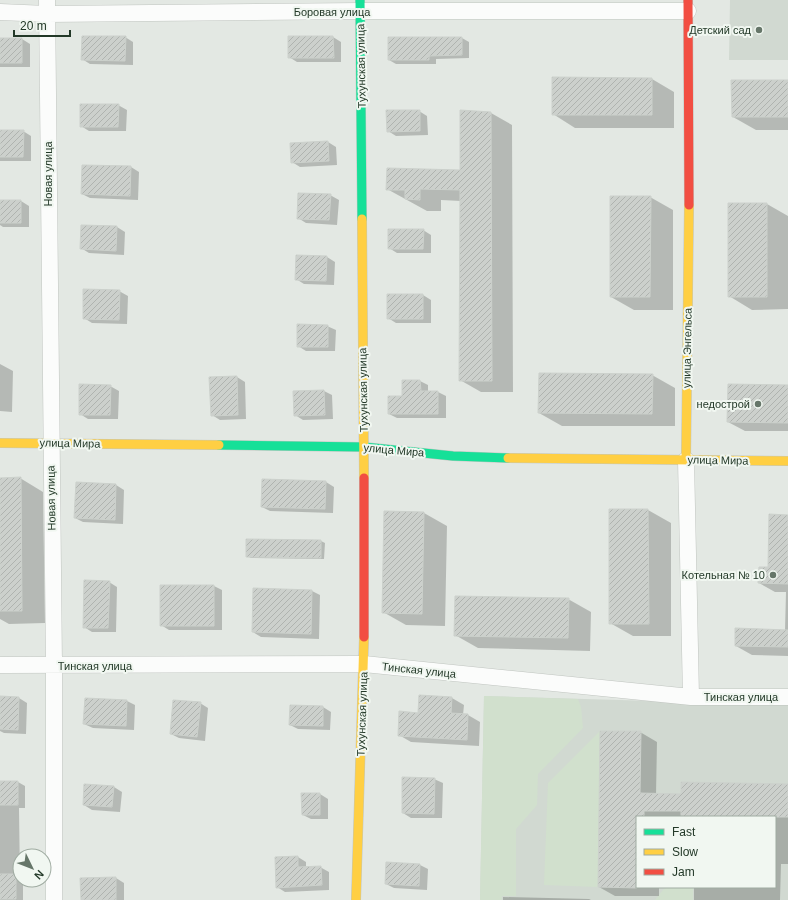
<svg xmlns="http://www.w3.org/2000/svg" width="788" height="900" viewBox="0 0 788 900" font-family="Helvetica,sans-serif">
  <defs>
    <pattern id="building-hatch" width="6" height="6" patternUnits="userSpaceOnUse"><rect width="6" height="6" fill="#ccd0cc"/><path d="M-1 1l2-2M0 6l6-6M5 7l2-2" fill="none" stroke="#afb3af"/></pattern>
  </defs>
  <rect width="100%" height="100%" fill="#e3e8e3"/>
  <path fill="#d1d9d1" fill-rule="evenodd" d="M 730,0 L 788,0 L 788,60 L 729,60 Z
    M 484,696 L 788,705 L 788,900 L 480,900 ZM 637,817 L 775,817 L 775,887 L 637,887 Z"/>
  <path fill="#d1e0cd" d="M 484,696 L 578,699 L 581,707 L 583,728 L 538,774 L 537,805 L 516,829 L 516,896 L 502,896 L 502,900 L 480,900 Z
    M 600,731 L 598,887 L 544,885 L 548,783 Z
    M 668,887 L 693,887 L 693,900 L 655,900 L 663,890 Z"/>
  <path fill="#0003" d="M 125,37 L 133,42 L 133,65 L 90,64 L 82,59 Z
    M 289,37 L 333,37 L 341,42 L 341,62 L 297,62 L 289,57 Z
    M 462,38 L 469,42 L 469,58 L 436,59 L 436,64 L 396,64 L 389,60 Z
    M 0,39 L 22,39 L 30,44 L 30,67 L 0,67 Z
    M 652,79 L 674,92 L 674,128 L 575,128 L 553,114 Z
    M 788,81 L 788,130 L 756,130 L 733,117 Z
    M 118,105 L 127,110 L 126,131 L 89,131 L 81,126 Z
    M 419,111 L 427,116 L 428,135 L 396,136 L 388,131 Z
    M 461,112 L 491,113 L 512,125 L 513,392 L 481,392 L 460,380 L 461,201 L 441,200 L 441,211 L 427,211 L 387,189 L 461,171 Z
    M 0,131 L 23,131 L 31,136 L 31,161 L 0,161 Z
    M 328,142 L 336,147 L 337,165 L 300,167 L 292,162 Z
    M 83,166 L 131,167 L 139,172 L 138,200 L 90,198 L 82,194 Z
    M 330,195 L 339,200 L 337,225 L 306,223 L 298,218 Z
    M 650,197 L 673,210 L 673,310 L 634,310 L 611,297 Z
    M 0,201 L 21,201 L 29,206 L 29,227 L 3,227 L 0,225 Z
    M 767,204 L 788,216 L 788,309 L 752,310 L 729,296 Z
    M 82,226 L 117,227 L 125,232 L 124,255 L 89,253 L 81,248 Z
    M 423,230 L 431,235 L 431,253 L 397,253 L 389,248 Z
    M 327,257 L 335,262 L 334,285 L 304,284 L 296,279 Z
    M 119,291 L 128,296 L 127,324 L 92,323 L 84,318 Z
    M 388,295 L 423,295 L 431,300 L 431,323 L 396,323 L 388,318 Z
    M 327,326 L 336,330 L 335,351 L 306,351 L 298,346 Z
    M 0,364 L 13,371 L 12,412 L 0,411 Z
    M 652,375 L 675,388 L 675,426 L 562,426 L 539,413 Z
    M 237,377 L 245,382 L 246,419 L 220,420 L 212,415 Z
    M 403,381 L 420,381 L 428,385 L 428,392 L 438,392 L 446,396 L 446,418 L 397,418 L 389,414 L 403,397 Z
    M 110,386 L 119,391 L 118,419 L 88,419 L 80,414 Z
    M 788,386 L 788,431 L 745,431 L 728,422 Z
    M 324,391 L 332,395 L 333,419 L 303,420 L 295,415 L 294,392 Z
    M 20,478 L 43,492 L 45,623 L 9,624 L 0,619 L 0,479 Z
    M 326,482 L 334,487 L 333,513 L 270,511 L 262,507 Z
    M 116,485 L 124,490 L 123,524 L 83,522 L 75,518 Z
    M 648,510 L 671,523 L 671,636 L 633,636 L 610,623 Z
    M 424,513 L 447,526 L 445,626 L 406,625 L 383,612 Z
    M 788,516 L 788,656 L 752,655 L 736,646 L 785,630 L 786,592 L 775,592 L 759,583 L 769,568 Z
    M 321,541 L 325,543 L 324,559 L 251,558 L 247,556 Z
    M 109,582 L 117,587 L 116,632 L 92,632 L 84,627 Z
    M 161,586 L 214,586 L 222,590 L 222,630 L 169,630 L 161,625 Z
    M 254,589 L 312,591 L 320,595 L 319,639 L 261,637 L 253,632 Z
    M 568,599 L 591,612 L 590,651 L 478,648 L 455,635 Z
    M 0,697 L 19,698 L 27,703 L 26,734 L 4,733 L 0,731 Z
    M 452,698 L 464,705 L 463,715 L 468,715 L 480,722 L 479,746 L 411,742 L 399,735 L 419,714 Z
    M 85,699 L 127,701 L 135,705 L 134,730 L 93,728 L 84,724 Z
    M 200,703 L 208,708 L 205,741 L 179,738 L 171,734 Z
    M 323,707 L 331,712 L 330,730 L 298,729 L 290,725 Z
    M 640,732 L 657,742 L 656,795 L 682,795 L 788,785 L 788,864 L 781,864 L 780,900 L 694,900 L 694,887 L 775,887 L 775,817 L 637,817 L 637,887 L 659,887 L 659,896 L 615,896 L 599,887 Z
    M 434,779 L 443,783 L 442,818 L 411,818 L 403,813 Z
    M 0,782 L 18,782 L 25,786 L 25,808 L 19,808 L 20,880 L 23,880 L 23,900 L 0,900 Z
    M 114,787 L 122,792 L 120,812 L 92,810 L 84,805 Z
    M 320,794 L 328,799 L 328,819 L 311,819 L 303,815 Z
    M 298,857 L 306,862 L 306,868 L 320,867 L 329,872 L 329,890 L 285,892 L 277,887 Z
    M 420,865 L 428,869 L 427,890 L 394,888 L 386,884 Z
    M 116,878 L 124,883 L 124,900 L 82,900 Z
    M 503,897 L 589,899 L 591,900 L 503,900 Z"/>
  <path fill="url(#building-hatch)" stroke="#ccd1cc" d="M 82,36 L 126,36 L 125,61 L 81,60 Z
    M 288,36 L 333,36 L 334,58 L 288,58 Z
    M 388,37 L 462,37 L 462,55 L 429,56 L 429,60 L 388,60 Z
    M 0,38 L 22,38 L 22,63 L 0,63 Z
    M 552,77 L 652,78 L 652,115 L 552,115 Z
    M 731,80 L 788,80 L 788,117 L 732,117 Z
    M 80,104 L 119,104 L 118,127 L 80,127 Z
    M 386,110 L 420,110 L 420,131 L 387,132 Z
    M 460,110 L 491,112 L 492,381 L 459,381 L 460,190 L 420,189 L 420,200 L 405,199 L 405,190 L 386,190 L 387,168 L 460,170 Z
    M 0,130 L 24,130 L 23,157 L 0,157 Z
    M 328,141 L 329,161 L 291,163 L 290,143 Z
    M 82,165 L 131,166 L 130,196 L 81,194 Z
    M 298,193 L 331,194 L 329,220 L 297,219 Z
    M 610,196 L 651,196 L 650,297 L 610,297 Z
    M 0,200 L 21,200 L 21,223 L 0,223 Z
    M 728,203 L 767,203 L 767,297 L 728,297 Z
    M 81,225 L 117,226 L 116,251 L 80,249 Z
    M 388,229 L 424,229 L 423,249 L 388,249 Z
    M 296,255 L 327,256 L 326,281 L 295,280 Z
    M 83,289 L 120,290 L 119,320 L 83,319 Z
    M 387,294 L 423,294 L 423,319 L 387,319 Z
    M 297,324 L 328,325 L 328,347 L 297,347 Z
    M 539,373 L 653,374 L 652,414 L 538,413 Z
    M 237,376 L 238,415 L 211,416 L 209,377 Z
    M 402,380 L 420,380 L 421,391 L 438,391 L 438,414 L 388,414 L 388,396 L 402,396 Z
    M 79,384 L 111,385 L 110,415 L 79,415 Z
    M 728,384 L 788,385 L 788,423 L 727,422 Z
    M 324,390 L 325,415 L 294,416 L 293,391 Z
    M 21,477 L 22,611 L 0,611 L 0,478 Z
    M 262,479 L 326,481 L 325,509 L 261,507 Z
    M 76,482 L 116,484 L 115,520 L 74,518 Z
    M 609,509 L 648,509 L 649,624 L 609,624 Z
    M 384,511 L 424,512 L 422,614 L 382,613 Z
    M 769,514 L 788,515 L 788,584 L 758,583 L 759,567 L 768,567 Z
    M 246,539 L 321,540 L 321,558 L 246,557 Z
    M 84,580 L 110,581 L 108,628 L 83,628 Z
    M 160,585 L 214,585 L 214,626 L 160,626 Z
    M 253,588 L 312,590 L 311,634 L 252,632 Z
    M 455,596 L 569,598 L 568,638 L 454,636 Z
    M 735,628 L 788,630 L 788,647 L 735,646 Z
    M 419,695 L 452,697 L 451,713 L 468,714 L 467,740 L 398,736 L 399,711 L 418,713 Z
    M 0,696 L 19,697 L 18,730 L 0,729 Z
    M 85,698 L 127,700 L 126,726 L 83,724 Z
    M 173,700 L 201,702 L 197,737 L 170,734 Z
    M 290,705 L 323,706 L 323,726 L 289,725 Z
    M 600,731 L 641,731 L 640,793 L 681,794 L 681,782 L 788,784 L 788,817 L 681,817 L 681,811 L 644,811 L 644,817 L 637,817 L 637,888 L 598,887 Z
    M 402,777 L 435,778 L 434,814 L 402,813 Z
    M 0,781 L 18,781 L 18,805 L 0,805 Z
    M 84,784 L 114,786 L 112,807 L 83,805 Z
    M 301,793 L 320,793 L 320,815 L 302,815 Z
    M 298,856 L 298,867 L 321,866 L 322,885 L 276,888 L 275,857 Z
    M 386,862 L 420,864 L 419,886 L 385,884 Z
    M 0,874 L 16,874 L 16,899 L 0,899 Z
    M 116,877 L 116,900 L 81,900 L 80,878 Z"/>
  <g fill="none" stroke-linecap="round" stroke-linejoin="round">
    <g stroke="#c0c5c0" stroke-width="17">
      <path id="street" d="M 47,0 L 54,666 L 54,900
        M 0,12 L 47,14 L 360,11 L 688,11
        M 686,460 L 691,697
        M 0,665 L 364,664 L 691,697 L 788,697"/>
    </g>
    <g stroke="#c0c6c0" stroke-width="10">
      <path id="fast" d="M 360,0 L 362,219
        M 219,445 L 364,447 L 453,456 L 508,458"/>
    </g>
    <g stroke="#c0c6c0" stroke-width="10">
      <path id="slow" d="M 362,219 L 364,478
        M 0,443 L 219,445
        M 508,458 L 788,461
        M 686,460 L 689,205
        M 356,900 L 364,637"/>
    </g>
    <g stroke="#c0c6c0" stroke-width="10">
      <path id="jam" d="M 688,0 L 689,205
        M 364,478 L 364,637"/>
    </g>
    <use href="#street" stroke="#fbfcfb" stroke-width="16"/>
    <use href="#fast" stroke="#16e098" stroke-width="9"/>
    <use href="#slow" stroke="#ffcf43" stroke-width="9"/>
    <use href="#jam" stroke="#f24e42" stroke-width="9"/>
  </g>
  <g fill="#667669" stroke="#f1f7f1" stroke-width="1.5">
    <circle cx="759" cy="30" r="4"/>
    <circle cx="758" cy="404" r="4"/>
    <circle cx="773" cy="575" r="4"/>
  </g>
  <g text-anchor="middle" stroke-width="4" stroke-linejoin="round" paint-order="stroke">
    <g font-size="11" fill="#233928" stroke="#f1f7f1">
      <text x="332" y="16">Боровая улица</text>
      <text transform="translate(361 66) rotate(-91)" y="4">Тухунская улица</text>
      <text transform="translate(48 174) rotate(-90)" y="4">Новая улица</text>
      <text transform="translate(687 348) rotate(-89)" y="4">улица Энгельса</text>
      <text transform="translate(363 390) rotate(-91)" y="4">Тухунская улица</text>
      <text transform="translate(70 443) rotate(1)" y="4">улица Мира</text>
      <text transform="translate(394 450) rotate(5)" y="4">улица Мира</text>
      <text transform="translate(718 460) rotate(1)" y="4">улица Мира</text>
      <text transform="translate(51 498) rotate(-91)" y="4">Новая улица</text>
      <text x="95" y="670">Тинская улица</text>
      <text transform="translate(419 670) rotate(6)" y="4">Тинская улица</text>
      <text x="741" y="701">Тинская улица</text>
      <text transform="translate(362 714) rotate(-88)" y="4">Тухунская улица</text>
    </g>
    <g font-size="11" fill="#233928" stroke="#f1f7f1" text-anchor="end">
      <text x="751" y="34">Детский сад</text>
      <text x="750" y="408">недострой</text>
      <text x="765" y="579">Котельная № 10</text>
    </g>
  </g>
  <rect x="636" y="816" width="140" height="72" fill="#f1f7f1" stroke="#9faba1"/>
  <rect x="644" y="829" width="20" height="6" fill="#16e098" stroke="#9faba1"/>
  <text x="672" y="836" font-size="12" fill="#233928">Fast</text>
  <rect x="644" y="849" width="20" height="6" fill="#ffcf43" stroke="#9faba1"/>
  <text x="672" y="856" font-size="12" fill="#233928">Slow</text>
  <rect x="644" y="869" width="20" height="6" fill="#f24e42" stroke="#9faba1"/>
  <text x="672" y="876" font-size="12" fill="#233928">Jam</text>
  <g transform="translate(32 868) rotate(133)"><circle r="19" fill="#f1f7f1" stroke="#9faba1"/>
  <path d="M0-3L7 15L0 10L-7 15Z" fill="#667669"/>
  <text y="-6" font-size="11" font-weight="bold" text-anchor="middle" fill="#233928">N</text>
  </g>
  <path d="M14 30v6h56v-6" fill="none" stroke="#233928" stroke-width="2"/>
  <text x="20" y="30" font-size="12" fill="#233928" stroke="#f1f7f1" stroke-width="3" paint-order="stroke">20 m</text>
</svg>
